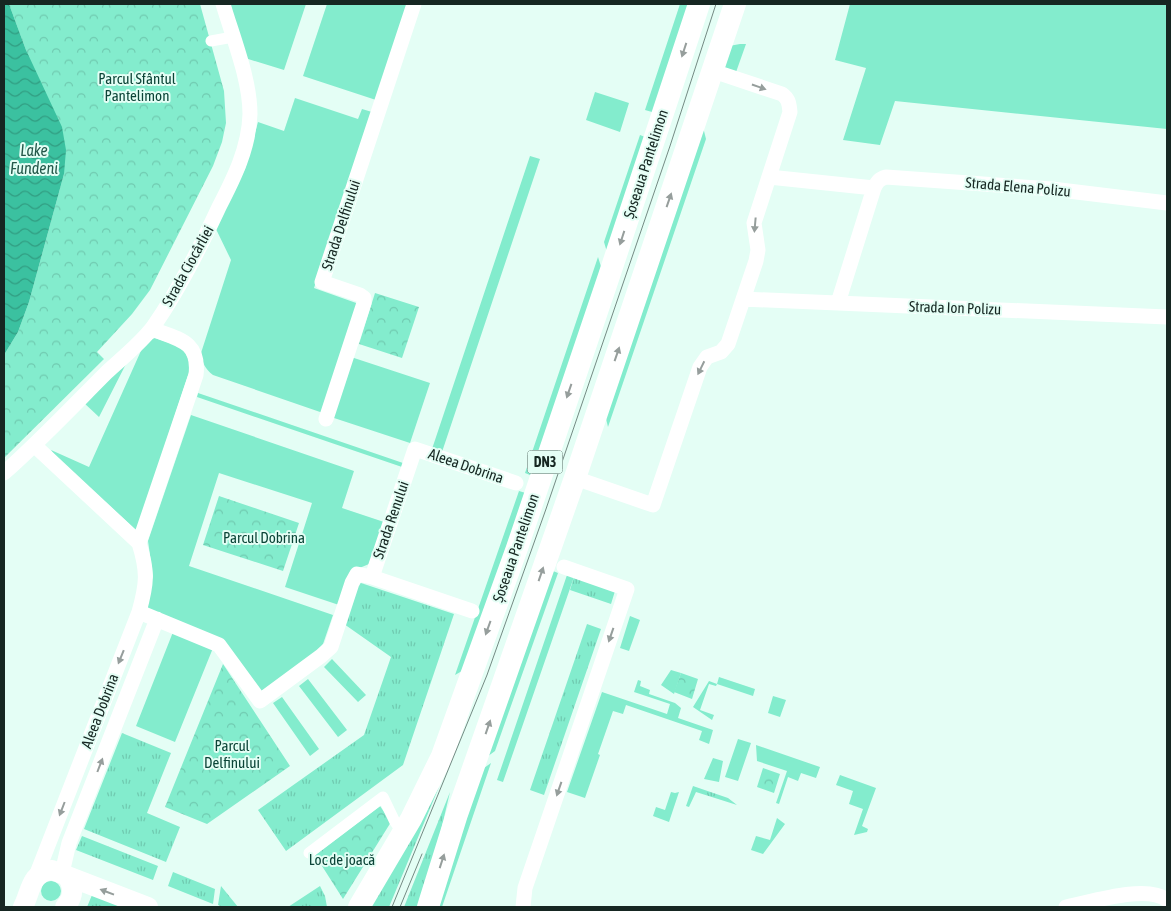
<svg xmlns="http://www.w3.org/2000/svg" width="1171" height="911" viewBox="0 0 1171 911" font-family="'Asap Condensed',sans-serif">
  <defs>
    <pattern id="grass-tufts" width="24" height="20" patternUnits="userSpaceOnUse" patternTransform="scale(1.25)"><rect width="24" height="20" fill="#83eccd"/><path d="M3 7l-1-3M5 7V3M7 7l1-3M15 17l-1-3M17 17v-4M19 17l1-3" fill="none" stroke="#70cab0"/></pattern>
    <pattern id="park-crowns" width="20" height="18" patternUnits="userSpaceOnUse" patternTransform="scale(1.25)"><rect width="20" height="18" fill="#83eccd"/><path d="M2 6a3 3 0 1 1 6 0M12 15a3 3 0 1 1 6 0" fill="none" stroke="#70cab0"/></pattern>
    <pattern id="water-waves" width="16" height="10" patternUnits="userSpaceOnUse" patternTransform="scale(1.25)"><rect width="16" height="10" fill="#3bc1a0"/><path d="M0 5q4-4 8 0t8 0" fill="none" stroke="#319d82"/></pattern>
  </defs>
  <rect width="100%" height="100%" fill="#e4fef5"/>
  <path fill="url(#grass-tufts)" d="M 574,577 L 615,591 L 611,604 L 570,590 Z
    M 358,582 L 454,614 L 403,765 L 286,851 L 258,810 L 364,735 L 391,657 L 344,624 Z
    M 587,624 L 601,629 L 544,795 L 530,790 Z
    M 122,733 L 171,753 L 147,813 L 180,827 L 166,862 L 84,829 Z
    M 693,786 L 728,798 L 737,805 L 696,792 L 689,807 L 686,806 Z
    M 439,787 L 389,907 L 365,907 Z
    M 450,792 L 423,907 L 404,907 Z
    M 82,836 L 158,866 L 153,880 L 76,850 Z
    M 173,872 L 215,889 L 213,904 L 168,886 Z
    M 221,886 L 238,907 L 223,907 L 218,905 Z
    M 320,886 L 325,896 L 327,907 L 288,907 Z
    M 92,895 L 124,907 L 87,907 Z"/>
  <path fill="url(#park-crowns)" d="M 9,4 L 200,4 L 224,91 L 226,123 L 222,142 L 213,166 L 150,290 L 132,314 L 97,352 L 104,359 L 4,458 L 4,355 L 18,332 L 29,302 L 64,174 L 26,50 Z
    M 375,293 L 419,307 L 402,358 L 359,344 Z
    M 219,496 L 299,523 L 283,571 L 203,545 Z
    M 223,664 L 290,766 L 207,824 L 165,807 Z
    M 681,673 L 698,679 L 692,699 L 674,692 Z
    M 763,768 L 780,774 L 774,793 L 757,787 Z
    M 380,806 L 391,822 L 343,899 L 315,855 Z"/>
  <path fill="#83eccd" d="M 230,4 L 306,4 L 284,70 L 245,58 Z
    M 327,4 L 408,4 L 376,100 L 303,76 Z
    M 680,4 L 695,4 L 659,114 L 645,110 Z
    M 850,4 L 1167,4 L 1167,129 L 895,101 L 880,145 L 843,140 L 866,68 L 835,60 Z
    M 740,44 L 746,44 L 735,75 L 717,69 L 729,46 Z
    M 595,92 L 629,103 L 620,132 L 586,120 Z
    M 295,98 L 358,119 L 362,109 L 372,112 L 314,288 L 359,304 L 323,413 L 213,375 C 205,369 202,362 201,353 L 231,260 L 215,227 L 245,169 L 258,122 L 284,131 Z
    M 701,119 L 706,139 L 608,427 L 603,406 Z
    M 640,135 L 650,139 L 609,259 L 604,242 Z
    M 530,156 L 540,159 L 442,452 L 432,449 Z
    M 598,257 L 604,276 L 535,477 L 525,473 Z
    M 155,338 L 179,346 L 185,351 L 191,366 L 137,531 L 54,455 L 51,450 L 89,467 L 144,344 L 149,340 Z
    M 351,357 L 430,383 L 410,443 L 331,417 Z
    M 129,358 L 99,417 L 83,402 Z
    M 198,393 L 403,463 L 402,467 L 197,397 Z
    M 191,415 L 354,471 L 342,508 L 384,522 L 369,564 L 350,572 L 339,605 L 285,587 L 312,503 L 219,473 L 189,566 L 333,615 L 323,644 L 318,650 L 260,693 L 222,639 L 144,607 L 153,576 L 148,541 Z
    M 519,491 L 529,494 L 469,667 L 455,675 Z
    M 548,569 L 558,573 L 495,751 L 480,762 Z
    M 567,575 L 574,577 L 503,782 L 497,780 Z
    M 630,616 L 640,620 L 629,651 L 620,648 Z
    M 173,632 L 213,648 L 175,742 L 136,726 Z
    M 332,659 L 366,695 L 358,702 L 324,667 Z
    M 671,670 L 681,673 L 674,694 L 661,685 Z
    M 719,677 L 755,689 L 753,696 L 717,684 L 716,686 L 709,684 L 700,710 L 714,715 L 712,720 L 693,707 L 709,681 L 717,684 Z
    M 308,679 L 347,730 L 338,737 L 299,686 Z
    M 638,680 L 641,681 L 640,686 L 650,690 L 649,694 L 675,703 L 681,708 L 678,718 L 713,730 L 709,744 L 699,740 L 702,731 L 626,705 L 623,714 L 613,711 L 598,754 L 600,755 L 585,798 L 567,792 L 602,692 L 667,714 L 670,704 L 634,692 Z
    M 773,696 L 786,700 L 780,717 L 768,713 Z
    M 282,697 L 319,749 L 310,756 L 273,703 Z
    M 738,739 L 751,743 L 738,781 L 725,777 Z
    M 756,745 L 820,767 L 816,778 L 801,773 L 798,781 L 788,777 L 779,804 L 776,803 L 787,771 L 757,761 Z
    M 713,758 L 723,761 L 719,782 L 704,779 Z
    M 491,763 L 442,907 L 436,907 L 477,773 Z
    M 840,775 L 876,788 L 862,826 L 868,829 L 867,832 L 854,835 L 863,809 L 849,804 L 853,791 L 836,785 Z
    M 671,792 L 675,793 L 679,792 L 669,822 L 653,816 L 656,807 L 665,810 Z
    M 777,818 L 785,824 L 763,854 L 751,850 L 756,836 L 770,840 Z
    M41 891a10 10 0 1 1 20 0a10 10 0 1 1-20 0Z"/>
  <path fill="url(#water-waves)" d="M 4,4 L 9,4 L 26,50 L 62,127 L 66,150 L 64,174 L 29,302 L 18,332 L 4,355 Z"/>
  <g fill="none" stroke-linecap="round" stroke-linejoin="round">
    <path stroke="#fff" stroke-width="11" d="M 211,41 L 233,37
      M 309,853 L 383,797 L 395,822 L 403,833"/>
    <path stroke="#fff" stroke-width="15" d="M 769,177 L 874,188
      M 743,299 L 1167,317
      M 838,303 L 874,188 C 877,182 879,179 886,177 L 1052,189 L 1167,203
      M 326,419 L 364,303 L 364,298 L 360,295 L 322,282 L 414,4
      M 34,445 L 139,543 C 148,572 147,583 139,612 L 36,876
      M 4,473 C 40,441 73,406 107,372 C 122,358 141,343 153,327 C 179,290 200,248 219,207 C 234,178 249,148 250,114 C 250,79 233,38 223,4
      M 575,478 L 653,505 L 700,367 L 707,357 L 721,352 L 728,344 L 756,261 L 758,250 L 754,223 L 790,112 C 789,104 789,99 782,94 L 713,71
      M 139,543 L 196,375 C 200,341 178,339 152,329
      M 372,577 L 415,449 L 516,483
      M 139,612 L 219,645 L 260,701 L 321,656 L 331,647 L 352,583 L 357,574 L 372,577 L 472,611
      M 62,873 L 69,843 L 157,619
      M 523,907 L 525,888 L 627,589 L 564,567
      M 1066,907 C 1091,902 1147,884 1167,900"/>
    <path stroke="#fff" stroke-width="20" d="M 23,907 C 31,892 30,872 52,870 L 148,907
      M 65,907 C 74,897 74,887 67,876"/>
    <path stroke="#fff" stroke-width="22" d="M 359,907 L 411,819 L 442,756 L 517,548 L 609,276 L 699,4
      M 428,907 L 457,814 L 575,478 L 735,4"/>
    <path stroke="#748a83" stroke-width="1" d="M 392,907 L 487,675 L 546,509 L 670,146 L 716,4
      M 400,907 L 422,854"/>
  </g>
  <defs><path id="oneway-solid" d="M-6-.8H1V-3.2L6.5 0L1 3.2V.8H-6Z" transform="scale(1.25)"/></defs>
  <g fill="#969e9c">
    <use href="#oneway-solid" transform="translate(684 50) rotate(108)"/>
    <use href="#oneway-solid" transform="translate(759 87) rotate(19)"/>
    <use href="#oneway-solid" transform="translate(669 200) rotate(-71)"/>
    <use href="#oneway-solid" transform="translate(755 225) rotate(95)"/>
    <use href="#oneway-solid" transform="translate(622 238) rotate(108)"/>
    <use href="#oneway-solid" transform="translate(617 354) rotate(-71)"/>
    <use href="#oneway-solid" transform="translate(701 368) rotate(116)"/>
    <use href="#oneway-solid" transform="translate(569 391) rotate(109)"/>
    <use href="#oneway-solid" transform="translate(541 574) rotate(-71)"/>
    <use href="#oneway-solid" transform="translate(488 628) rotate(110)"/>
    <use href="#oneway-solid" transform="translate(611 635) rotate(109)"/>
    <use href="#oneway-solid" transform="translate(121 657) rotate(112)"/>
    <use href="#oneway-solid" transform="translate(488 727) rotate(-71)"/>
    <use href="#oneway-solid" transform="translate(100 765) rotate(-69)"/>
    <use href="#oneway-solid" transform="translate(559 789) rotate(109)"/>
    <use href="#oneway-solid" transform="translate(62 809) rotate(111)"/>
    <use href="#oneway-solid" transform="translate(442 861) rotate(-72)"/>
    <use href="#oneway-solid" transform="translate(107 892) rotate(-159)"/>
  </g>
  <g text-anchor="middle" stroke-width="4" stroke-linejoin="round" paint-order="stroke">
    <rect fill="#e4fef5" stroke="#546861" stroke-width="1" x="527.5" y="450.5" width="35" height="23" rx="4"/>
    <g font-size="14" font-weight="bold" fill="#162722">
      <text x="545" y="467">DN3</text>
    </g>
    <g font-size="15" fill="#0b4437" stroke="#e4fef5">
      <text x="137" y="84">Parcul Sfântul<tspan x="137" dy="17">Pantelimon</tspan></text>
      <text x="264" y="543">Parcul Dobrina</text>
      <text x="232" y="751">Parcul<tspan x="232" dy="17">Delfinului</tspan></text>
      <text x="342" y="865">Loc de joacă</text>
    </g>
    <g font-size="15" fill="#162722" stroke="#e4fef5">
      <text transform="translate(646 164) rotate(-72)" y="5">Șoseaua Pantelimon</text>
      <text transform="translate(1018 187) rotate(5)" y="5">Strada Elena Polizu</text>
      <text transform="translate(341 225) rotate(-72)" y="5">Strada Delfinului</text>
      <text transform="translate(188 266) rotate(-61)" y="5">Strada Ciocârliei</text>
      <text transform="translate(955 308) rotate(2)" y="5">Strada Ion Polizu</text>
      <text transform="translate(466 466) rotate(19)" y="5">Aleea Dobrina</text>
      <text transform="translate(391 520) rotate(-71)" y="5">Strada Renului</text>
      <text transform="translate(516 548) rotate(-71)" y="5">Șoseaua Pantelimon</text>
      <text transform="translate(100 711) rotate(-69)" y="5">Aleea Dobrina</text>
    </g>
    <g font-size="16" font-style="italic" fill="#24584a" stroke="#e4fef5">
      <text x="34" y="156">Lake<tspan x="34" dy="18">Fundeni</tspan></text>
    </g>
  </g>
  <rect width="1171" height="911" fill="none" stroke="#162722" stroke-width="10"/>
</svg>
